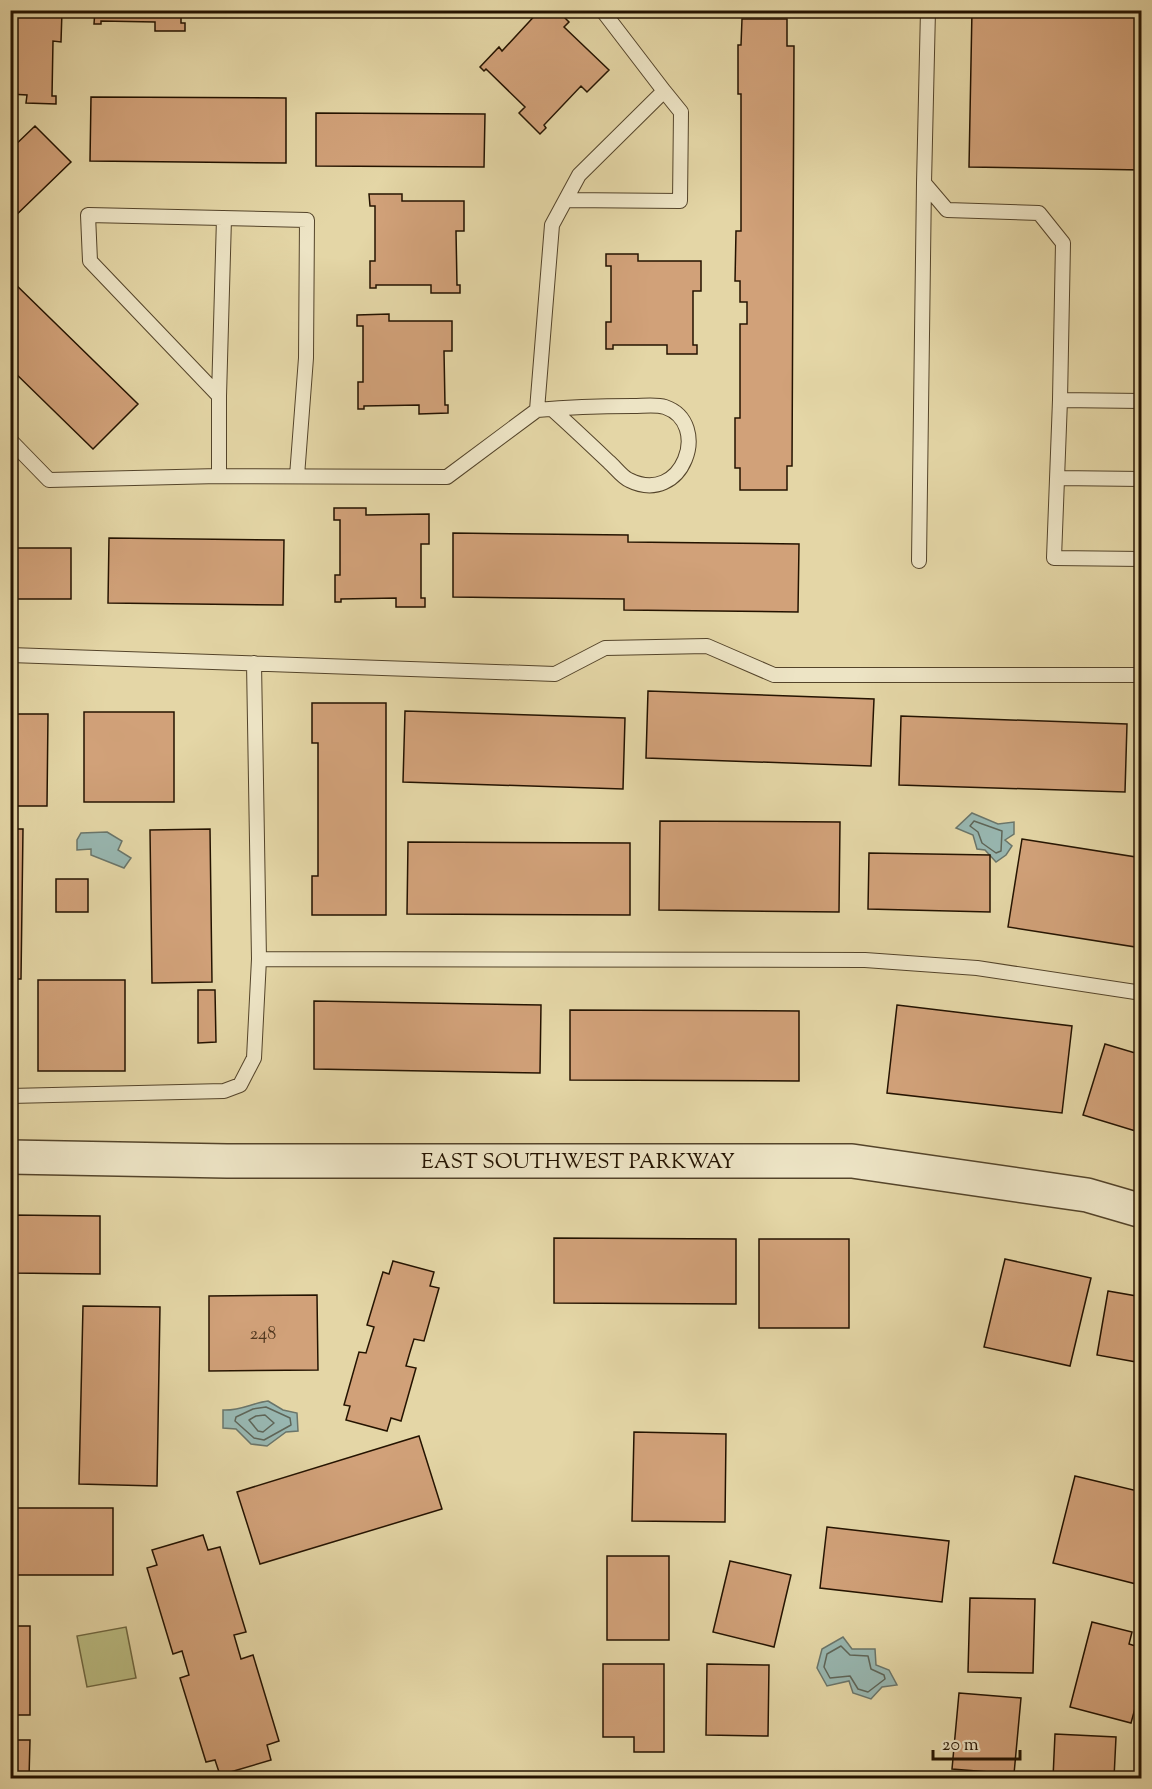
<svg xmlns="http://www.w3.org/2000/svg" width="1152" height="1789" viewBox="0 0 1152 1789" font-family="'Sorts Mill Goudy',serif">
  <rect width="100%" height="100%" fill="#e4d6a6"/>
  <filter id="stains"><feTurbulence type="fractalNoise" baseFrequency=".00333" numOctaves="4"/><feColorMatrix values="0 0 0 0 .2 0 0 0 0 .09 0 0 0 0 .02 0 0 0 .5 -.17"/></filter>
  <radialGradient id="worn" r=".72"><stop offset=".6" stop-color="#630" stop-opacity="0"/><stop offset="1" stop-color="#630" stop-opacity=".3"/></radialGradient>
  <path fill="#babc82" stroke="#6f6841" stroke-width="1.5" d="M 126,1627 L 136,1678 L 87,1687 L 77,1636 Z"/>
  <path fill="#98b7b1" stroke="#6a756a" stroke-width="1.5" d="M 972,813 L 998,824 L 1014,822 L 1014,834 L 1005,840 L 1012,846 L 1006,855 L 996,862 L 985,850 L 977,849 L 973,835 L 956,828 Z
    M 107,832 L 122,841 L 118,850 L 131,858 L 124,868 L 91,855 L 91,849 L 77,850 L 77,840 L 81,833 Z
    M 268,1401 L 283,1410 L 297,1413 L 298,1431 L 286,1432 L 267,1446 L 251,1444 L 236,1429 L 223,1428 L 223,1410 C 240,1411 252,1403 268,1401 Z
    M 843,1637 L 852,1649 L 875,1649 L 876,1665 L 889,1670 L 897,1685 L 882,1687 L 871,1699 L 853,1693 L 849,1681 L 827,1686 L 817,1668 L 822,1649 Z"/>
  <g fill="none" stroke-linecap="round" stroke-linejoin="round">
    <path stroke="#5e6558" stroke-width="1.5" d="M 974,821 L 1002,831 L 1001,851 L 996,853 L 982,843 L 978,832 L 970,826 Z
      M 266,1407 L 290,1418 L 291,1425 L 264,1440 L 254,1438 L 235,1421 L 236,1417 L 253,1409 Z
      M 265,1415 L 274,1423 L 263,1432 L 258,1431 L 249,1420 L 256,1416 Z
      M 841,1646 L 850,1655 L 868,1656 L 871,1669 L 884,1675 L 885,1679 L 868,1692 L 858,1689 L 850,1676 L 830,1678 L 824,1667 L 827,1654 Z"/>
  </g>
  <path fill="#d1a179" stroke="#241300" stroke-width="1.5" d="M 10,10 L 62,11 L 61,42 L 53,41 L 52,96 L 56,96 L 56,104 L 26,103 L 27,95 L 10,94 Z
    M 95,10 L 181,10 L 181,23 L 185,23 L 185,31 L 155,31 L 155,22 L 101,21 L 101,24 L 94,24 Z
    M 540,10 L 557,10 L 569,22 L 564,27 L 609,70 L 587,92 L 581,86 L 544,125 L 546,128 L 540,134 L 519,113 L 525,107 L 486,69 L 484,71 L 480,67 L 499,47 L 502,51 Z
    M 972,10 L 1142,10 L 1142,170 L 969,167 Z
    M 742,19 L 787,19 L 787,46 L 794,46 L 792,466 L 787,466 L 787,490 L 740,490 L 740,468 L 735,468 L 735,418 L 740,418 L 740,324 L 747,324 L 747,302 L 740,302 L 740,281 L 735,281 L 736,231 L 741,231 L 741,94 L 738,94 L 738,45 L 741,45 Z
    M 91,97 L 286,98 L 286,163 L 90,161 Z
    M 316,113 L 485,114 L 484,167 L 316,166 Z
    M 35,126 L 71,162 L 10,221 L 10,150 Z
    M 369,194 L 402,194 L 402,201 L 464,201 L 464,231 L 456,231 L 457,285 L 460,285 L 460,293 L 431,293 L 431,285 L 376,285 L 376,288 L 370,288 L 370,261 L 375,261 L 375,206 L 370,206 Z
    M 606,254 L 638,254 L 638,261 L 701,261 L 701,291 L 693,291 L 693,345 L 697,345 L 697,354 L 667,354 L 667,345 L 613,345 L 613,349 L 606,349 L 606,322 L 611,322 L 611,266 L 606,266 Z
    M 10,279 L 138,404 L 93,449 L 10,368 Z
    M 389,314 L 389,321 L 452,321 L 452,351 L 444,351 L 445,405 L 448,405 L 448,413 L 419,414 L 419,405 L 364,406 L 364,409 L 358,409 L 358,382 L 363,382 L 363,326 L 357,326 L 357,315 Z
    M 334,508 L 366,508 L 366,515 L 429,514 L 429,544 L 421,544 L 421,598 L 425,598 L 425,607 L 396,607 L 396,598 L 341,599 L 341,602 L 335,602 L 335,575 L 340,575 L 340,520 L 334,520 Z
    M 453,533 L 628,535 L 628,542 L 799,544 L 798,612 L 624,610 L 624,599 L 453,597 Z
    M 109,538 L 284,540 L 283,605 L 108,603 Z
    M 10,548 L 71,548 L 71,599 L 10,599 Z
    M 648,691 L 874,699 L 871,766 L 646,758 Z
    M 312,703 L 386,703 L 386,915 L 312,915 L 312,876 L 318,876 L 318,743 L 312,743 Z
    M 405,711 L 625,718 L 623,789 L 403,782 Z
    M 84,712 L 174,712 L 174,802 L 84,802 Z
    M 10,714 L 48,714 L 47,806 L 10,806 Z
    M 901,716 L 1127,724 L 1125,792 L 899,785 Z
    M 660,821 L 840,822 L 839,912 L 659,910 Z
    M 10,829 L 23,829 L 21,979 L 10,979 Z
    M 210,829 L 212,982 L 152,983 L 150,830 Z
    M 1022,839 L 1142,858 L 1142,948 L 1008,927 Z
    M 408,842 L 630,843 L 630,915 L 407,914 Z
    M 869,853 L 990,855 L 990,912 L 868,909 Z
    M 56,879 L 88,879 L 88,912 L 56,912 Z
    M 38,980 L 125,980 L 125,1071 L 38,1071 Z
    M 198,990 L 215,990 L 216,1042 L 198,1043 Z
    M 314,1001 L 541,1005 L 540,1073 L 314,1069 Z
    M 897,1005 L 1072,1026 L 1062,1113 L 887,1093 Z
    M 570,1010 L 799,1011 L 799,1081 L 570,1080 Z
    M 1105,1044 L 1142,1055 L 1142,1133 L 1083,1115 Z
    M 10,1215 L 100,1216 L 100,1274 L 10,1273 Z
    M 554,1238 L 736,1239 L 736,1304 L 554,1303 Z
    M 759,1239 L 849,1239 L 849,1328 L 759,1328 Z
    M 1005,1259 L 1091,1278 L 1070,1366 L 984,1347 Z
    M 393,1261 L 434,1272 L 430,1286 L 439,1288 L 424,1341 L 414,1339 L 410,1352 L 406,1366 L 416,1368 L 401,1421 L 391,1418 L 387,1431 L 346,1420 L 350,1406 L 344,1405 L 359,1352 L 366,1353 L 374,1327 L 367,1325 L 383,1272 L 389,1274 Z
    M 1108,1291 L 1142,1297 L 1142,1363 L 1097,1355 Z
    M 317,1295 L 318,1370 L 209,1371 L 209,1296 Z
    M 83,1306 L 160,1307 L 157,1486 L 79,1484 Z
    M 634,1432 L 726,1434 L 725,1522 L 632,1521 Z
    M 419,1436 L 442,1509 L 260,1564 L 237,1492 Z
    M 1075,1476 L 1142,1492 L 1140,1585 L 1053,1563 Z
    M 10,1508 L 113,1508 L 113,1575 L 10,1575 Z
    M 827,1527 L 949,1541 L 942,1602 L 820,1588 Z
    M 203,1535 L 208,1550 L 220,1547 L 246,1632 L 234,1635 L 241,1659 L 253,1655 L 279,1741 L 267,1745 L 271,1760 L 220,1775 L 215,1760 L 206,1762 L 180,1678 L 189,1675 L 182,1651 L 173,1654 L 147,1568 L 157,1565 L 152,1550 Z
    M 607,1556 L 669,1556 L 669,1640 L 607,1640 Z
    M 730,1561 L 791,1575 L 774,1647 L 713,1632 Z
    M 970,1598 L 1035,1599 L 1033,1673 L 968,1672 Z
    M 10,1610 L 17,1610 L 17,1626 L 30,1626 L 30,1715 L 17,1715 L 17,1740 L 30,1740 L 29,1778 L 10,1778 Z
    M 1092,1622 L 1132,1632 L 1129,1644 L 1142,1648 L 1142,1683 L 1131,1723 L 1070,1707 Z
    M 603,1664 L 664,1664 L 664,1752 L 634,1752 L 634,1737 L 603,1737 Z
    M 707,1664 L 769,1665 L 768,1736 L 706,1735 Z
    M 959,1693 L 1021,1698 L 1014,1774 L 952,1769 Z
    M 1055,1734 L 1116,1737 L 1114,1778 L 1053,1778 Z
    M 464,1775 L 464,1778 L 285,1778 L 285,1776 Z"/>
  <g fill="none" stroke-linecap="round" stroke-linejoin="round">
    <g stroke="#54442a" stroke-width="16">
      <path id="service" d="M 928,10 L 924,183 L 947,210 L 1039,213 L 1063,243 L 1060,400 L 1142,401
        M 566,200 L 680,201 L 681,112 L 664,91
        M 219,396 L 224,218
        M 1060,400 L 1054,558 L 1142,559
        M 537,410 C 569,407 601,406 633,406 C 643,406 656,404 665,407 C 712,423 683,507 629,480 C 622,477 615,467 609,462 C 590,444 571,426 552,409
        M 10,440 L 49,480 L 219,476 L 447,477 L 537,410 L 552,225 L 579,175 L 664,91 L 602,10
        M 219,476 L 219,396 L 90,261 L 88,215 L 307,220 L 306,358 L 297,476
        M 1057,478 L 1142,479
        M 919,561 L 924,183
        M 10,655 L 555,674 L 605,648 L 707,646 L 774,675 L 1142,675
        M 259,959 L 865,960 L 977,968 L 1142,993
        M 10,1096 L 224,1091 L 240,1085 L 254,1058 L 259,959 L 254,663"/>
    </g>
    <g stroke="#54442a" stroke-width="36">
      <path id="tertiary" d="M 10,1157 L 227,1161 L 852,1161 L 1087,1195 L 1142,1211"/>
    </g>
    <use href="#service" stroke="#ede4c5" stroke-width="14"/>
    <use href="#tertiary" stroke="#ede4c5" stroke-width="33"/>
  </g>
  <g text-anchor="middle" stroke-width="4.5" stroke-linejoin="round" paint-order="stroke">
    <g font-size="18" fill="#4f361e">
      <text x="263" y="1339">248</text>
    </g>
    <g font-size="21" fill="#241300" stroke="#ede4c5">
      <text x="578" y="1168">EAST SOUTHWEST PARKWAY</text>
    </g>
  </g>
  <rect width="1152" height="1789" fill="none" stroke="#e4d6a6" stroke-width="36"/>
  <rect x="12" y="12" width="1128" height="1765" fill="none" stroke="#241300" stroke-width="3"/>
  <rect x="18" y="18" width="1116" height="1753" fill="none" stroke="#241300" stroke-width="1.5"/>
  <path d="M933 1750v9h87v-9" fill="none" stroke="#241300" stroke-width="3"/>
  <text x="942" y="1750" font-size="18" fill="#241300" stroke="#ede4c5" stroke-width="4.5" paint-order="stroke">20 m</text>
  <rect width="100%" height="100%" filter="url(#stains)"/>
  <rect width="100%" height="100%" fill="url(#worn)"/>
</svg>
